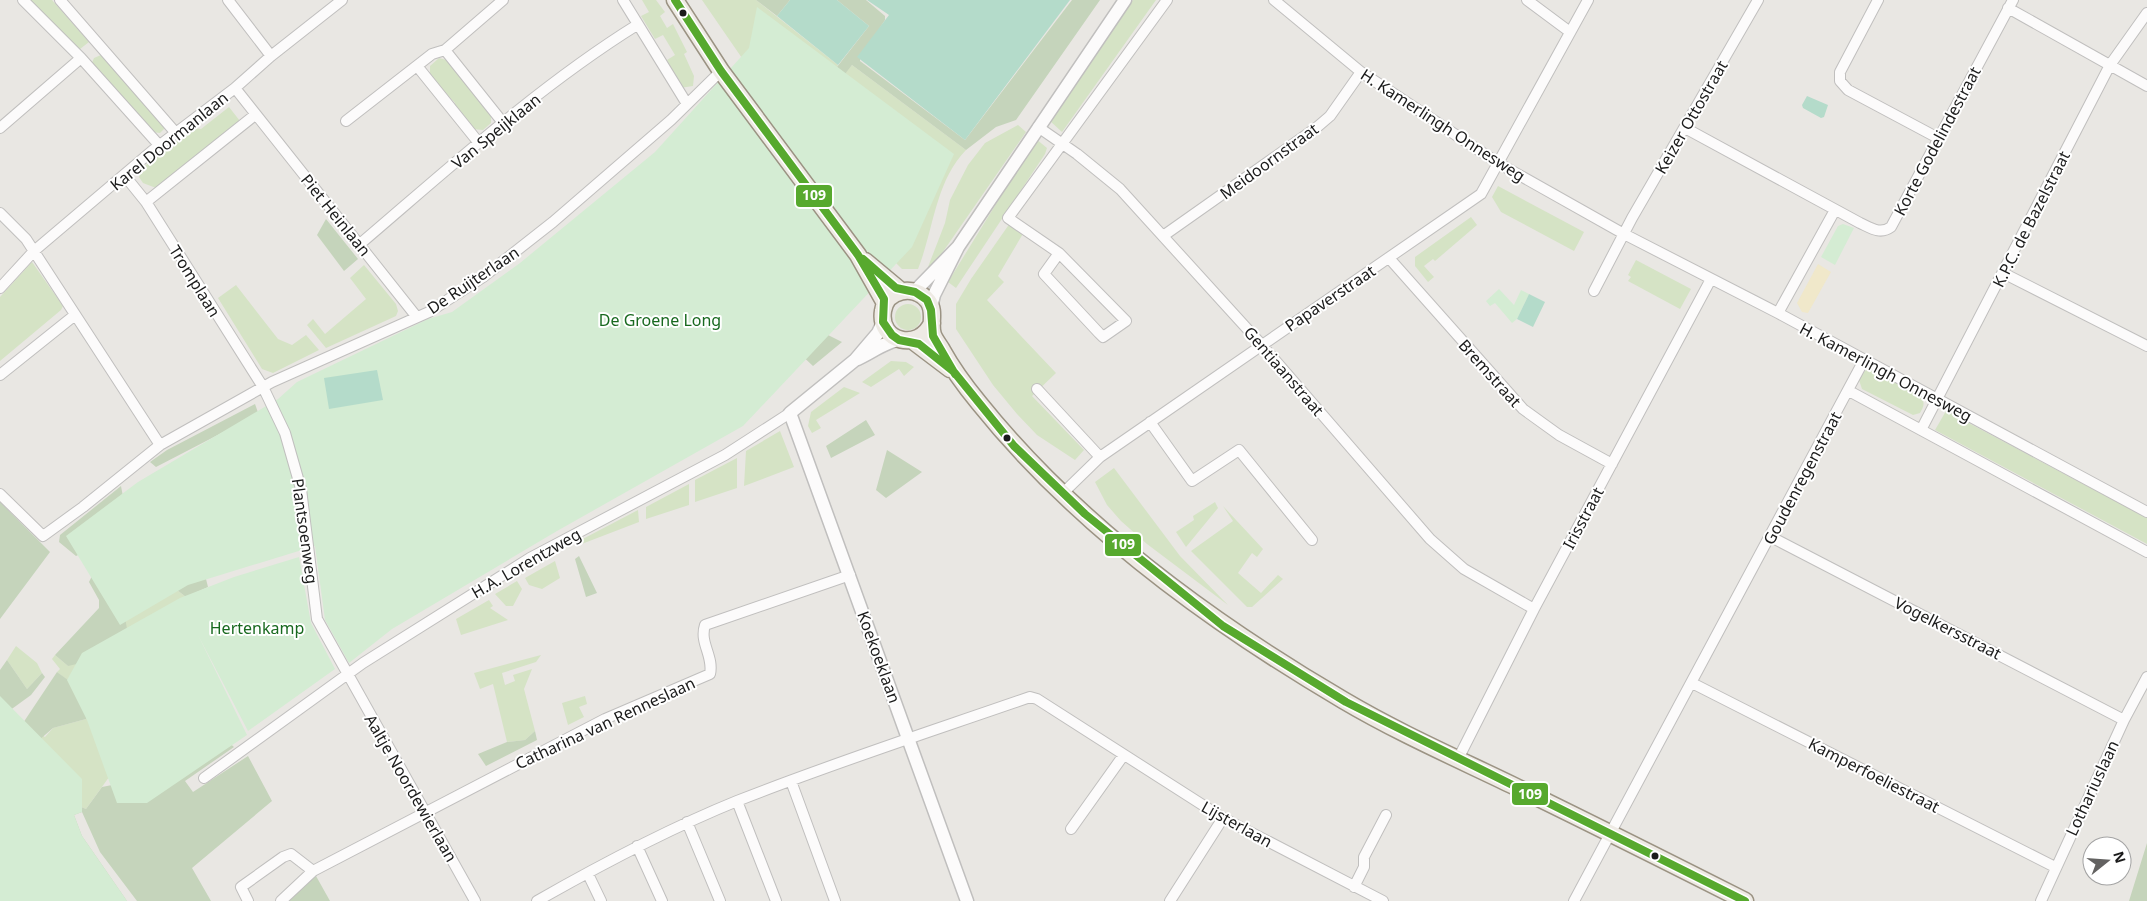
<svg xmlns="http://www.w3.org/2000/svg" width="2147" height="901" viewBox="0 0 2147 901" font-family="'Noto Sans',sans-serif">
  <rect width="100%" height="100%" fill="#e9e7e3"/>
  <path fill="#d5e3c5" d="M 27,0 L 52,0 L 89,42 L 80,49 L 75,49 Z
    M 642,0 L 656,0 L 665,12 L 660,16 L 667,28 L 673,24 L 687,52 L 684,54 L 694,76 L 693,86 L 680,88 L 667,60 L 675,55 L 663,35 L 655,39 L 641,16 L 649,12 Z
    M 702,0 L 756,0 L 838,65 L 837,67 L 845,73 L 852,65 L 966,150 C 935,182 934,229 918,269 L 902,269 L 887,254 L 755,77 Z
    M 1133,0 L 1156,0 L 1062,132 L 1049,120 Z
    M 101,55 L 164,125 L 164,129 L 160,133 L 152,132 L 91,65 L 94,58 Z
    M 439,58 L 450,61 L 470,85 L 468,88 L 475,96 L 477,95 L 491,113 L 491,123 L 483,130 L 472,129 L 453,105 L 455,103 L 430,76 L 430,66 Z
    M 229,107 L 240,121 L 156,188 L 143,183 L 139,177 L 141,169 L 193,128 L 201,129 Z
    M 1018,125 L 1026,132 L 931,269 L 928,267 L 945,223 L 950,200 L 968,165 L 985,143 Z
    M 1036,139 L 1047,148 L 1045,154 L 956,288 L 948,282 Z
    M 1498,186 L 1584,232 L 1574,251 L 1501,212 L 1492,197 Z
    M 1471,217 L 1477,225 L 1435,261 L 1433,259 L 1424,266 L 1434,277 L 1428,282 L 1415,266 L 1415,257 Z
    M 1010,223 L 1024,232 L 998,276 L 1004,282 L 987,300 L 1056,373 L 1032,396 L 1084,450 L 1075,460 L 1037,435 L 1017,414 L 993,385 L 956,329 L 956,304 L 971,279 Z
    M 1636,260 L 1691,289 L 1680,309 L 1628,281 L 1631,277 L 1628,275 Z
    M 32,262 L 63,306 L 61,310 L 0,361 L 0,297 Z
    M 364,265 L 396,304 L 398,311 L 396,316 L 326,348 L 307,325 L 313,319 L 325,334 L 366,299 L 350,278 Z
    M 236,285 L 278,339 L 292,345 L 306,335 L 319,350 L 273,373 L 262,369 L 218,298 Z
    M895 317a13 13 0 1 1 26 0a13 13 0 1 1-26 0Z
    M 891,361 L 906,362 L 914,367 L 904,376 L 899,369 L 871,387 L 862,382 Z
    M 1868,369 L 1875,370 L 1918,394 C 1925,401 1925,405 1920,413 L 1913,415 L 1862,389 L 1859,380 L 1862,373 Z
    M 844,387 L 860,393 L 816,420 L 821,428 L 812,433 L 808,426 L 811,412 Z
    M 1946,411 L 2147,518 L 2147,544 L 1935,430 Z
    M 780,431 L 794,467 L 744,486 L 746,451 Z
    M 737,458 L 737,488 L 695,502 L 695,480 Z
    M 1114,468 L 1180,556 L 1228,605 L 1147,544 L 1121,521 L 1107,505 L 1095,482 Z
    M 689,484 L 689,505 L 646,519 L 646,507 Z
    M 1215,502 L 1218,508 L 1186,547 L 1176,532 L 1194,520 L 1193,516 Z
    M 1223,506 L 1263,549 L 1257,557 L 1252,553 L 1238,573 L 1261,593 L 1278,575 L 1283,579 L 1252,607 L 1247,607 L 1191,551 L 1233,521 Z
    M 638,510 L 639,522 L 579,545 L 577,542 Z
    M 555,561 L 560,578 L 542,589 L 529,585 L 525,578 Z
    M 517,581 L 522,589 L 513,606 L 506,606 L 495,594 Z
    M 168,583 L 186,597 L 125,755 L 86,809 L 69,802 L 0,709 L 45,737 L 53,728 L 86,719 L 67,680 L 57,672 L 60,669 L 52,659 L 55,655 L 68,666 Z
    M 489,600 L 493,606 L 490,608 L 508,620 L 461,635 L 456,619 Z
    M 16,646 L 37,663 L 42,673 L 27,689 L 7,660 Z
    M 541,655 L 536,662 L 502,673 L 505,685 L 515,681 L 513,675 L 532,669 L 524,689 L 535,731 L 525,740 L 507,742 L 493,684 L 480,689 L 474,673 Z
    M 585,696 L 587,704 L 579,707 L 584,717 L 568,725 L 562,703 Z"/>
  <path fill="#c5d4bb" d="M 756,0 L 790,0 L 777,16 Z
    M 837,0 L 866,0 L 885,16 L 885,20 L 860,58 L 860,61 L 965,140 L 1072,0 L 1100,0 L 1016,120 L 996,127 L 966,150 L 852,65 L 845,74 L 837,67 L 869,26 Z
    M 326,219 L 358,259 L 344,271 L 317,235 Z
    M 824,333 L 842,342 L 813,366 L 797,351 Z
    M 255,404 L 261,421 L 239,424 L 156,467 L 150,462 L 167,450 Z
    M 866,420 L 875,435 L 831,458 L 826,446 Z
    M 887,450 L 922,472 L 886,498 L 876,490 Z
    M 121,486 L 124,502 L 95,547 L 76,556 L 59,542 L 60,535 Z
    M 0,502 L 50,552 L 0,619 Z
    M 579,556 L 597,593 L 586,597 L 575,559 Z
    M 97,566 L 206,579 L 208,587 L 186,597 L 168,583 L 125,617 L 127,629 L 81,663 L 68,666 L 55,655 L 99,608 L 99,600 L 89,582 Z
    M 7,660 L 27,689 L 42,673 L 45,677 L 31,695 L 9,711 L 0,701 L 0,670 Z
    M 57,672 L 87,694 L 86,719 L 53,728 L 38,741 L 23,723 Z
    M 535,731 L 537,740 L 486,766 L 478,754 L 507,742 L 525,740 Z
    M 218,733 L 234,747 L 185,781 L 193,792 L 248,756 L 272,801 L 192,868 L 211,901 L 137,901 L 100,852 L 82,812 L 74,815 L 82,836 L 127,901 L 0,871 L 69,802 L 86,809 L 102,787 L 117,784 Z
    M 2147,843 L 2147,901 L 2129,901 Z
    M 316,876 L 330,901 L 286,901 Z"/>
  <path fill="#f0e8ca" d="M 1818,264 L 1831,272 L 1808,313 L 1802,312 L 1797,303 Z"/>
  <path fill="#d4ecd3" d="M 757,7 L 954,154 L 912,247 L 743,426 L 557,531 L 392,629 L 349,663 L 325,620 L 315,546 L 188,585 L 120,625 L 66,536 L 138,482 L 278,399 L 297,382 L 428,319 L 452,312 L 520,263 L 655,152 L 749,48 Z
    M 1843,224 L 1854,228 L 1835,265 L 1821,257 L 1838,226 Z
    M 1499,289 L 1514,305 L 1521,290 L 1529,294 L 1517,319 L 1512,323 L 1495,303 L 1490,306 L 1486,301 Z
    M 299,557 L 311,623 L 335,669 L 248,731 L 198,635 L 247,735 L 147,803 L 117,803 L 87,720 L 67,680 L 82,653 L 180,598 L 234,577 Z
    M 0,696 L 82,779 L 82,812 L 74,815 L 82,836 L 127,901 L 0,901 Z"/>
  <path fill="#b4dbca" d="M 790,0 L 837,0 L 869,26 L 838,65 L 777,16 Z
    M 867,0 L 1070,0 L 965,140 L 857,57 L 889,15 Z
    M 1807,96 L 1828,105 L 1824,117 L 1821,118 L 1803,108 L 1802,105 Z
    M 1529,294 L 1545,302 L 1533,327 L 1517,319 Z
    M 377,370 L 383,400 L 329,409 L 324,378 Z"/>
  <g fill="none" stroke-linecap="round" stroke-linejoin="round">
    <g stroke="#c0bfbe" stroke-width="12">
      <path id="minor" d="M 23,0 L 81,58 L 159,145
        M 60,0 L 175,132
        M 228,0 L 271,56
        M 623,0 L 687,104
        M 1274,0 L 1361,72 L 1498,163 L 1624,234 L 1778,313 L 2147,512
        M 1527,0 L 1570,32
        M 1878,0 L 1840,72 L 1840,81 L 1848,90 L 1938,138
        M 2008,8 L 2147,86
        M 445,50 L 504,124
        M 417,66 L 479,143
        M 235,88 L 416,316
        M 346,121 L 432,54 L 445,50 L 503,0
        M 1038,127 L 1077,154 L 1120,189 L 1261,344 L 1430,539 L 1464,569 L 1534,609
        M 0,128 L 81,58
        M 1685,128 L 1860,223 C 1871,228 1880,235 1891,227 L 2013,0
        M 125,176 L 146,202 L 263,387 L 285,433 L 301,489 L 317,619 L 475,901
        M 146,202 L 255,115
        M 0,213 L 26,239 L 160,445
        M 1163,236 L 1316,128 L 1330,116 L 1361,72
        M 360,244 C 448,169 539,86 637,25
        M 1059,253 L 1044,274 L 1099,333 L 1103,337 L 1126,321 L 1059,253 L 1008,218 L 1167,0
        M 1389,258 L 1523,409 L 1559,435 L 1612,464
        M 2003,273 L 2147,346
        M 0,288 L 34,251 L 152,151 L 235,88 L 271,56 L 342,0
        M 1594,291 L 1632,218 L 1758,0
        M 1778,313 L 1835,210
        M 0,375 L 75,315
        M 1037,389 L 1100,457
        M 1849,391 L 2147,552
        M 1150,422 L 1192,481 L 1239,450 L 1312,540
        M 1921,430 L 2110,65 L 2147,13
        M 1063,493 L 1100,457 L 1481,194 L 1588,0
        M 0,494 L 43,536 L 83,507 L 160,445 L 272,382 L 429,312 L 483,277 L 553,222 L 671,120 L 721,71
        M 1771,537 L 2124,720
        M 1692,683 L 2055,867
        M 1458,759 L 1534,609 L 1711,279
        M 204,778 L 363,663 L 530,558 L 725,455 L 790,413
        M 791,781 L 835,901
        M 737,801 L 776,901
        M 687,822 L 720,901
        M 1071,829 L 1123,756
        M 637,846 L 662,901
        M 588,874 L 601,901
        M 1354,887 L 1364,867 L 1364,857 L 1386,815
        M 248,901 L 241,887 L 283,857 L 291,854 L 313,871
        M 281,901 L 313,871 L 605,719 L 710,674 C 714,656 699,643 705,625 L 850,575
        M 537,901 C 602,864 668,829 737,801 C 833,763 932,731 1030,697 L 1037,699 L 1223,818 L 1383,901
        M 1170,901 L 1223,818
        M 1574,901 L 1864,360
        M 2041,901 L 2124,720 L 2147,677"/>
    </g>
    <g stroke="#c0bfbe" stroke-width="15">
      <path id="tertiary" d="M 958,247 L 1125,0
        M 915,291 L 958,247 L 934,295 L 931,308
        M 883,322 L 878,333 L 855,360 L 790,413 L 967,901
        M 855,360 C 868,355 886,341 899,340"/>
    </g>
    <g stroke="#9b9383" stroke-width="19">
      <path id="primary" d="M 675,0 L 721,71 L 858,255 L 885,303
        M 865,261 L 901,291
        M 932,323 C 919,352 878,342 883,311 C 886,289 915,284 928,301 C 936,312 929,324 933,335 C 935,340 939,345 942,350 C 953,370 965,386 979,403 C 1076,524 1210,622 1343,700 C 1397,732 1456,758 1512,785 C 1590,823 1668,862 1745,901
        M 913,341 L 950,369"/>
    </g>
    <use href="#minor" stroke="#fcfbfb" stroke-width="10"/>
    <use href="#tertiary" stroke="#fcfbfb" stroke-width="12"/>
    <use href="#primary" stroke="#eeeae4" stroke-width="16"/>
    <g stroke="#fff" stroke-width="11">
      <path id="bus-1" d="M 675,0 L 721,71 L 858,255 L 884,299 L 883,322 L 892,335 L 899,340 L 919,344 L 954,372 L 1014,446 L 1085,514 L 1223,626 L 1346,702 L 1745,901
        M 863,259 L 896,288 L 915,292 L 927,300 L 931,310 L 933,336 L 955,374"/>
    </g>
    <use href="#bus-1" stroke="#57a92e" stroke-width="8"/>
  </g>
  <g fill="#1b1b1b" stroke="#fff" stroke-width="2">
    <circle cx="683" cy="13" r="4.5"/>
    <circle cx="1007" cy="438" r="4.5"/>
    <circle cx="1655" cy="856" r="4.5"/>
  </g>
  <g text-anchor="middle" stroke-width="4" stroke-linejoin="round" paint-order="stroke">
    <g font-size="16" fill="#1b1b1b" stroke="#fff">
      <text transform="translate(1691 117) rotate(-60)" y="6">Keizer Ottostraat</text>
      <text transform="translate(1443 125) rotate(33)" y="6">H. Kamerlingh Onnesweg</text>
      <text transform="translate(496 131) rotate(-39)" y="6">Van Speijklaan</text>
      <text transform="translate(169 141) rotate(-39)" y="6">Karel Doormanlaan</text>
      <text transform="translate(1937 141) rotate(-62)" y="6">Korte Godelindestraat</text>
      <text transform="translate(1269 161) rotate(-36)" y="6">Meidoornstraat</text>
      <text transform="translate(336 215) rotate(51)" y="6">Piet Heinlaan</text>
      <text transform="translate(2031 219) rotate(-63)" y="6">K.P.C. de Bazelstraat</text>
      <text transform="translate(473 280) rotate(-34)" y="6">De Ruijterlaan</text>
      <text transform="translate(195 281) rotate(58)" y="6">Tromplaan</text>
      <text transform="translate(1330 298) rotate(-34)" y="6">Papaverstraat</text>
      <text transform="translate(1284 371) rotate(49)" y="6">Gentiaanstraat</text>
      <text transform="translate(1886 372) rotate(28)" y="6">H. Kamerlingh Onnesweg</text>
      <text transform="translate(1490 373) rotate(48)" y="6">Bremstraat</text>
      <text transform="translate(1802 478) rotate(-62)" y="6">Goudenregenstraat</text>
      <text transform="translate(1583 518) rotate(-62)" y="6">Irisstraat</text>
      <text transform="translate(305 531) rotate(82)" y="6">Plantsoenweg</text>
      <text transform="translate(526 563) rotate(-30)" y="6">H.A. Lorentzweg</text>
      <text transform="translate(1948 628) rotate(27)" y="6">Vogelkersstraat</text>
      <text transform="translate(879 657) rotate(70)" y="6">Koekoeklaan</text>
      <text transform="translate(605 723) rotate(-25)" y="6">Catharina van Renneslaan</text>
      <text transform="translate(1874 775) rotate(27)" y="6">Kamperfoeliestraat</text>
      <text transform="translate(411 788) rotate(60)" y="6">Aaltje Noordewierlaan</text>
      <text transform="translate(2092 788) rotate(-65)" y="6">Lothariuslaan</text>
      <text transform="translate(1237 824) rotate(29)" y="6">Lijsterlaan</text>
    </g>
    <g font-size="16" fill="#18691f" stroke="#fff">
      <text x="660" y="326">De Groene Long</text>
      <text x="257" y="634">Hertenkamp</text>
    </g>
  </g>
  <g stroke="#fff" stroke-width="2">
    <rect x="795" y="184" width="38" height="24" rx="5" fill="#57a92e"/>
    <rect x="1104" y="533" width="38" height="24" rx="5" fill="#57a92e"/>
    <rect x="1511" y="782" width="38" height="24" rx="5" fill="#57a92e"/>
  </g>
  <g font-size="14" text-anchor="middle" font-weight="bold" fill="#fff">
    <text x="814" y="200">109</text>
    <text x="1123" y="549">109</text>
    <text x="1530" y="799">109</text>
  </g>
  <g transform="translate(2107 861) rotate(73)"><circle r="24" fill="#ffffff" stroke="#a4a4a4"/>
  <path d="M0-4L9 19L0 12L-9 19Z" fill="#636261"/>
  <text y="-8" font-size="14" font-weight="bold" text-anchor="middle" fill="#1b1b1b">N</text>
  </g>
</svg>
